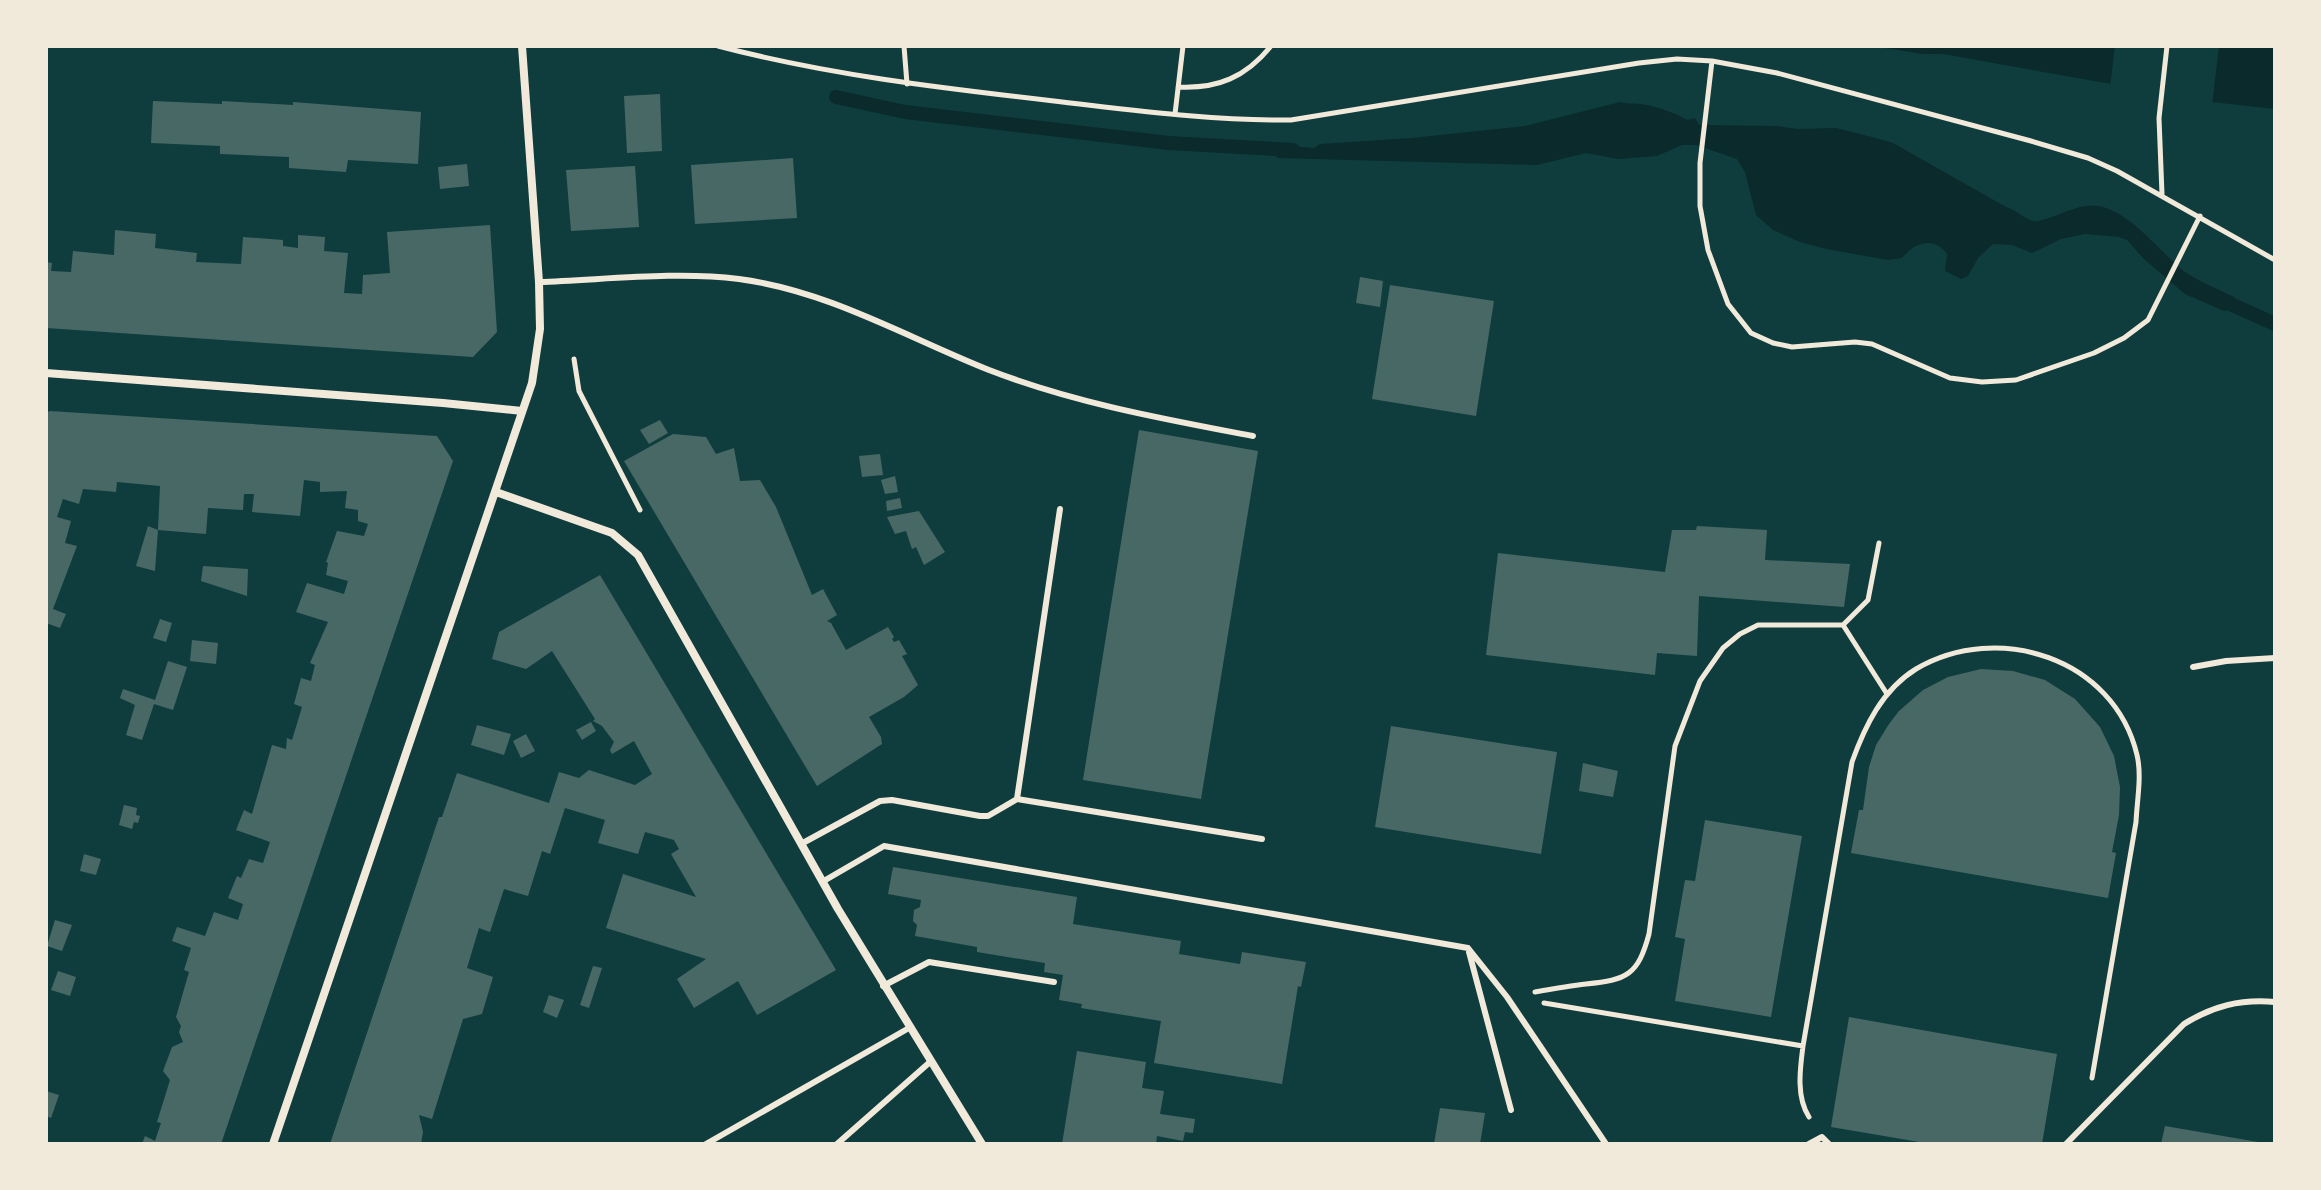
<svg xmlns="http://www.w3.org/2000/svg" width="2321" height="1190" viewBox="0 0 2321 1190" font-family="Rubik,sans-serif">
  <rect width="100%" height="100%" fill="#0f3d3e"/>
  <path fill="#0a2a2b" d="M 1872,46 L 2275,46 L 2275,109 L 2212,102 L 1943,54 L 1923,54 Z
    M 1620,102 C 1627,104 1634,103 1641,104 C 1654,106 1677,113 1687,120 L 1695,118 L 1699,125 L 1777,126 L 1798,129 L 1836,128 L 1868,136 L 1893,143 L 2006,207 C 2017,210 2028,223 2038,221 C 2063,216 2083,198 2109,209 C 2137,221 2157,248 2180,268 C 2194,280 2216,288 2234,297 L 2229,309 L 2224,311 L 2185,294 L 2144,259 L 2127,240 L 2119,237 L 2085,234 L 2061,239 L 2032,253 L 2012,245 L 1993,244 L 1978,258 L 1968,276 L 1961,279 L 1945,271 L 1947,254 C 1934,236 1915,242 1902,258 L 1888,260 L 1826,249 L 1800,242 L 1773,230 L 1756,215 L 1745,172 L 1737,159 L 1696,145 L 1682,145 L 1657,156 L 1618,159 L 1586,153 L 1537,165 L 1277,158 L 1276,145 L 1314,148 L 1320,144 L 1412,138 L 1525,126 Z"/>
  <path fill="#0f3d3e" d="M 2115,46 L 2219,46 L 2212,106 L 2110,87 Z"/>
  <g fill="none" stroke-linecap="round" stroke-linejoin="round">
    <path stroke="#0a2a2b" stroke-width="14" d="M 836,97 L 905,112 L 1169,143 L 1293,150
      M 2217,298 L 2275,324"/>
  </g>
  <path fill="#486865" d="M 660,94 L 662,151 L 627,153 L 624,96 Z
    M 153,101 L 222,104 L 222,101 L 293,105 L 293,102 L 421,112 L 418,164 L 348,160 L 346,172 L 289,168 L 289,157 L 220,154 L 220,146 L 151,143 Z
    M 793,158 L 797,218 L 695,224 L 691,165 Z
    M 467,164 L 469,186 L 440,189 L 438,167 Z
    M 635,166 L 639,227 L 571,231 L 566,170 Z
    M 490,225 L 497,332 L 473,357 L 46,328 L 46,262 L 52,263 L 51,271 L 71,272 L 73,251 L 114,255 L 115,230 L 156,234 L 155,248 L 197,253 L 196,262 L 241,264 L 243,237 L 283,240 L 283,246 L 298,248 L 298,235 L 325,237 L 324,251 L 348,253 L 344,293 L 362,294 L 363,275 L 390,273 L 387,232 Z
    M 1360,277 L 1383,281 L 1380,307 L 1356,303 Z
    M 1390,285 L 1494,301 L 1476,416 L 1372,399 Z
    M 50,411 L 437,436 L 453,461 L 221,1144 L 142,1144 L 145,1136 L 155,1141 L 161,1123 L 157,1122 L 170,1080 L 163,1071 L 172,1047 L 183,1042 L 179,1032 L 181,1026 L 176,1017 L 189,972 L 184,970 L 191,948 L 172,941 L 177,927 L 205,936 L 214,912 L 238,920 L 243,904 L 228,898 L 237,876 L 241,878 L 249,859 L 263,863 L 270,842 L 236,830 L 244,810 L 252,814 L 272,745 L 286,749 L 287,738 L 292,740 L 302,707 L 294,704 L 301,678 L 311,681 L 315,665 L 310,663 L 328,622 L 296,612 L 307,583 L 344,594 L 348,581 L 326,575 L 328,563 L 326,562 L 337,531 L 364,536 L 368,524 L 358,521 L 358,510 L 345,508 L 347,491 L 320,492 L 320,482 L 304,480 L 300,516 L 252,512 L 254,494 L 244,494 L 243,510 L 208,508 L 206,534 L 158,530 L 160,486 L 117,482 L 116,492 L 83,489 L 79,504 L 63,499 L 57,517 L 71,521 L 65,543 L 77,546 L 53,609 L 66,614 L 60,628 L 46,623 L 46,413 Z
    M 660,420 L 668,433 L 649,444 L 640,430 Z
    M 1139,430 L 1258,451 L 1201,799 L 1083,780 Z
    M 673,434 L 706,437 L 716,454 L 734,448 L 740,481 L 760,480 L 776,507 L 812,595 L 823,589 L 837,615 L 827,621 L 831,623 L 846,650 L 888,627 L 894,637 L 892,639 L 894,642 L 899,640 L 907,654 L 902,656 L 918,685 L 904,697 L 869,717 L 881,737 L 882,744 L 817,786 L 624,461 Z
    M 880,454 L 883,475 L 862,477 L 859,456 Z
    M 895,476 L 898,492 L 885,494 L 881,480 Z
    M 900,498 L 902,508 L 887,511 L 886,501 Z
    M 919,511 L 945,552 L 924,565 L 916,547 L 912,549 L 906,531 L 895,534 L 887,517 Z
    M 148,526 L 158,530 L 155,571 L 136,566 Z
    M 1697,526 L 1767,530 L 1765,560 L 1850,564 L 1844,607 L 1699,596 L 1697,656 L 1657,653 L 1655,675 L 1486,655 L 1498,553 L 1665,572 L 1672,530 L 1696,530 Z
    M 203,566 L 248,569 L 247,596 L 201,581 Z
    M 600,575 L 836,970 L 757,1015 L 738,981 L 694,1008 L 677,979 L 706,959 L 606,928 L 623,874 L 696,897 L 671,854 L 679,849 L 674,840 L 645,832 L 638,854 L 598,843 L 605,820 L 565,808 L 550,854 L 542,851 L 528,896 L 504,889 L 490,932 L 479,928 L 467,968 L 493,977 L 482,1014 L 463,1019 L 432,1119 L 419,1115 L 423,1132 L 421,1144 L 330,1144 L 439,817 L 442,817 L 457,773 L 549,803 L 559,772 L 579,778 L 589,770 L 635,785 L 652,774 L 634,741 L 612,754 L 610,750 L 614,742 L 602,726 L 593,721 L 595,719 L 552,651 L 526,669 L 492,659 L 499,632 Z
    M 160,619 L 172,623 L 166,642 L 153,638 Z
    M 192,640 L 218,643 L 216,664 L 190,661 Z
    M 168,661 L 187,667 L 173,710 L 154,704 L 142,740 L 126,735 L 135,705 L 120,698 L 123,689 L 155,700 Z
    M 1981,669 L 2013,671 L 2045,680 L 2075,699 L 2100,727 L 2114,756 L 2120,787 L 2119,815 L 2112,852 L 2116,853 L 2108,898 L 1851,853 L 1859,810 L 1863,810 L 1869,767 L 1876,745 L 1889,724 L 1899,711 L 1923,690 L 1948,677 Z
    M 591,722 L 596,731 L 582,740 L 576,730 Z
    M 477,725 L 511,734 L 504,755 L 471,745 Z
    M 1391,726 L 1557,752 L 1541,854 L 1375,827 Z
    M 526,734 L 535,751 L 521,758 L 513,741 Z
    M 1583,763 L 1618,771 L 1613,797 L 1579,791 Z
    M 124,805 L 137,808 L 136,815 L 140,816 L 138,823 L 134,822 L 132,829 L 119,825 Z
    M 1705,820 L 1802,836 L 1771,1017 L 1675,1001 L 1685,939 L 1675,937 L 1685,880 L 1695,881 Z
    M 84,854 L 101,859 L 96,875 L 80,871 Z
    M 893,867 L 1077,897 L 1073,924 L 1181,941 L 1179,954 L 1240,964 L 1242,952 L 1306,962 L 1301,987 L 1298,986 L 1282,1084 L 1154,1063 L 1161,1021 L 1081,1008 L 1082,1004 L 1059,1000 L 1063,975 L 1044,972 L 1045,963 L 977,952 L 977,947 L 915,936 L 917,925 L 913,921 L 914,910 L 920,907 L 921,900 L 888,894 Z
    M 55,920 L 72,925 L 62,951 L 47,946 Z
    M 593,966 L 602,968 L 589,1008 L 580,1005 Z
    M 58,971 L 76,977 L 70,996 L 51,990 Z
    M 549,995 L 564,1000 L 557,1018 L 543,1012 Z
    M 1849,1017 L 2057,1054 L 2042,1144 L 1931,1144 L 1831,1127 Z
    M 1077,1051 L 1146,1062 L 1142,1088 L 1164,1091 L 1160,1114 L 1195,1119 L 1193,1133 L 1185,1132 L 1183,1141 L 1157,1136 L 1156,1144 L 1062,1144 Z
    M 46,1091 L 59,1095 L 51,1118 L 46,1116 Z
    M 1440,1108 L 1485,1113 L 1480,1144 L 1434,1144 Z
    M 2165,1126 L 2258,1142 L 2257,1144 L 2161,1144 Z"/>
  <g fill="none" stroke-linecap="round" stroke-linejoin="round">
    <path stroke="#f1e9da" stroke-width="5" d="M 718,46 C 828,75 941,88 1054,101 C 1133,110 1212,121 1291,120 L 1639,63 L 1677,59 L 1712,61 L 1777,73 L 2031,141 L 2088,158 L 2117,171 L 2275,260
      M 904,46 L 907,84
      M 1712,61 L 1700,163 L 1700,206 L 1708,250 L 1728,304 L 1751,333 L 1773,343 L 1792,347 L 1855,342 L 1872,344 L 1950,378 L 1982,382 L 2016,380 L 2094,353 L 2124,338 L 2148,320 L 2200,216
      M 1178,87 C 1218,89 1246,77 1271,46
      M 1175,114 L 1183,46
      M 2162,194 L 2159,118 L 2167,46
      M 574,359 L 579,391 L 640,510
      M 1843,625 L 1887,694
      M 1535,992 C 1552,989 1569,986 1586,984 C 1627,980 1638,975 1649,934 L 1675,746 L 1700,681 L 1723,648 L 1740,634 L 1758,625 L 1843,625 L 1868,600 L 1879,543
      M 1544,1003 L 1803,1046
      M 1809,1117 C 1796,1097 1800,1069 1803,1046 L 1852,762 C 1865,726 1882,690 1916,669 C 1998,621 2114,658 2137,755 C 2142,776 2137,800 2136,822 L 2092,1078"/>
    <path stroke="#f1e9da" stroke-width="6" d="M 539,282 C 603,280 675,271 739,279 C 829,291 906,337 989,370 C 1074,403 1164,419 1253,436
      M 2193,667 L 2226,661 L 2275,658
      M 1017,799 L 1060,509
      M 801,844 L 880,801 L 892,800 L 980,816 L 988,816 L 1017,799 L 1262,839
      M 822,882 L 884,846 L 1468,948 L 1507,997 L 1606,1144
      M 1469,952 L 1511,1110
      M 883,986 L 929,962 L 1054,982
      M 706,1144 L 909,1028
      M 837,1144 L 930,1062
      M 1809,1144 L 1822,1137 L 1829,1144
      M 2066,1144 L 2184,1024 C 2213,1006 2240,999 2275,1002"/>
    <path stroke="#f1e9da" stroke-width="8" d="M 46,373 L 443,403 L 522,411
      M 496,492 L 612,533 L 638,555 L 838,909 L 982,1144
      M 273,1144 L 532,383 L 540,329 L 539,282 L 522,46"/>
  </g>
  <rect width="2321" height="1190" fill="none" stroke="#f1e9da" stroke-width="96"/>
</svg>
